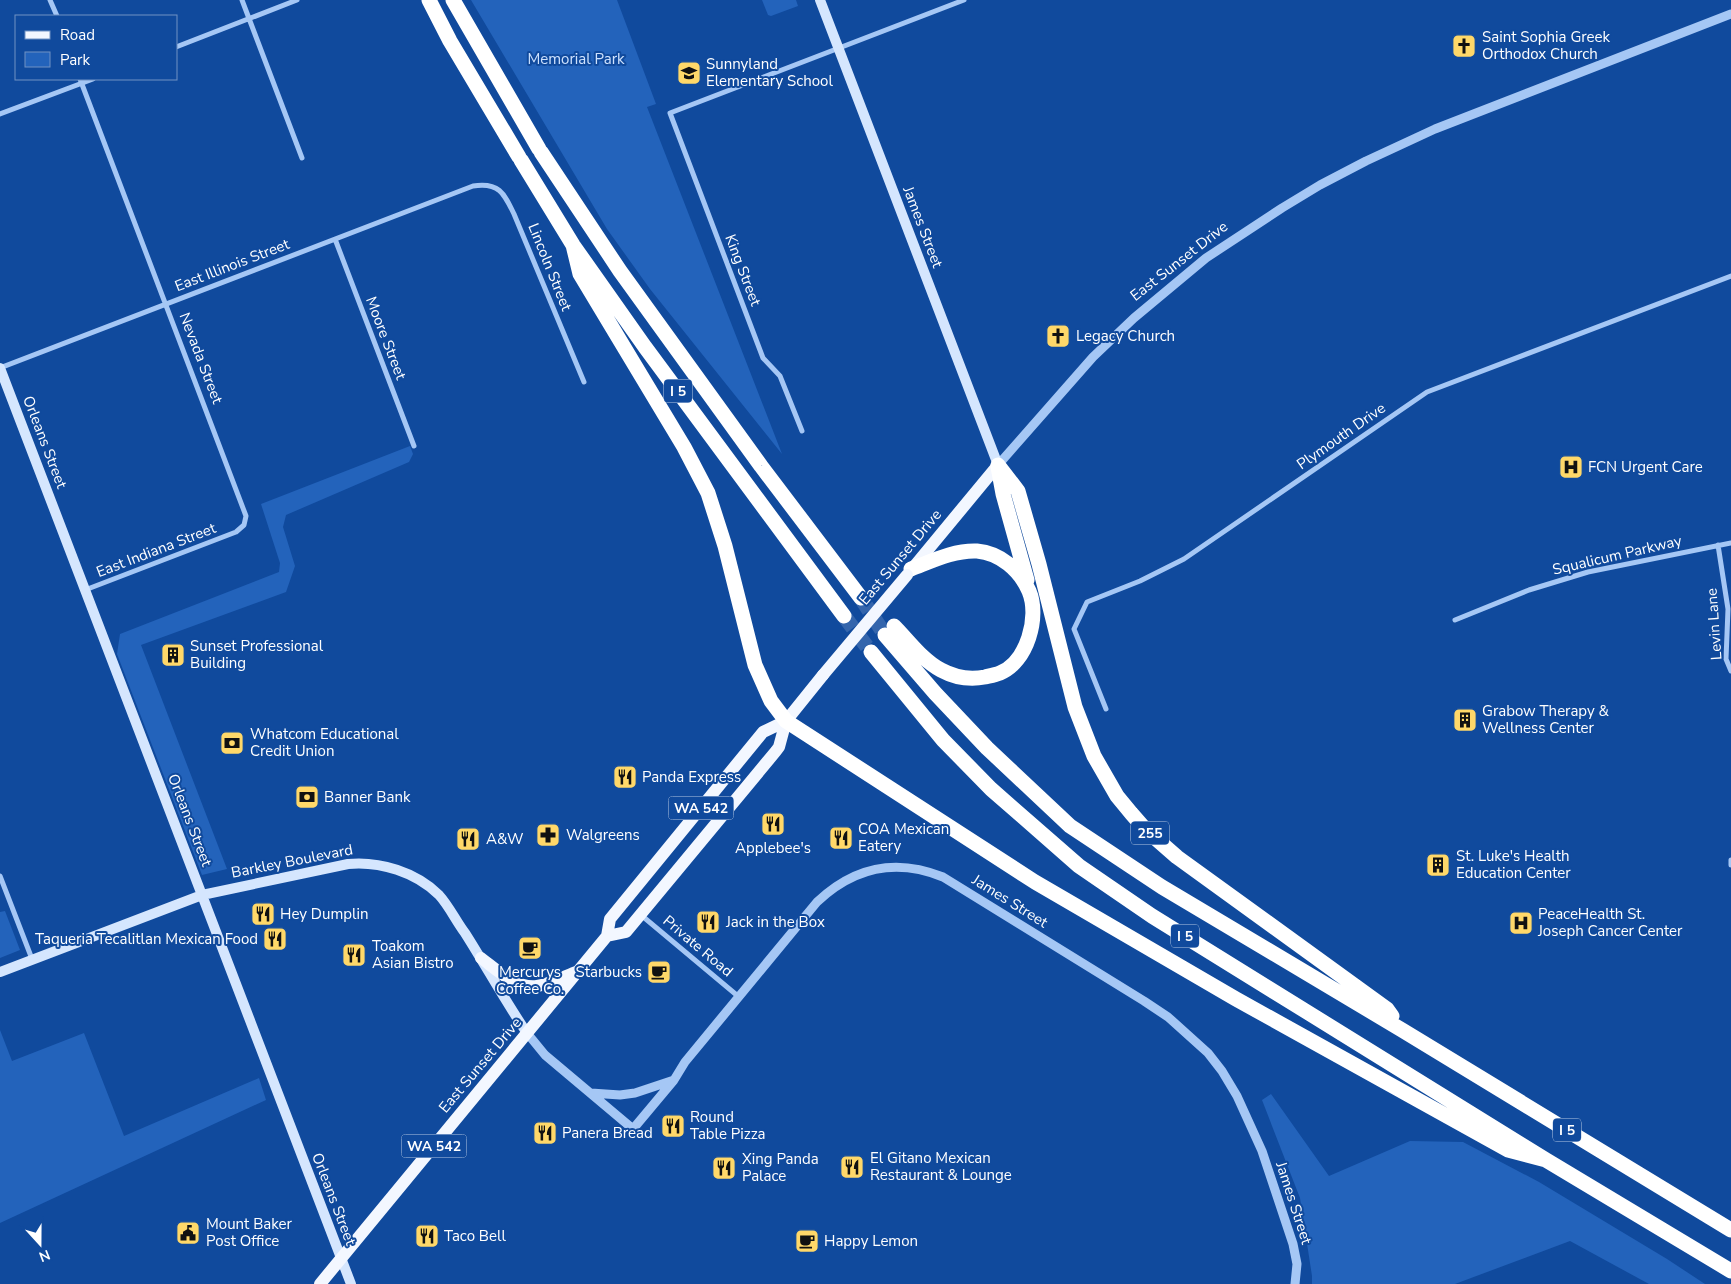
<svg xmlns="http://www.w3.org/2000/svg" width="1731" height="1284" viewBox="0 0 1731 1284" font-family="'Nunito Sans',sans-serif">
  <rect width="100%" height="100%" fill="#104a9d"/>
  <path fill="#2363bb" d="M 471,0 L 617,0 L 656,104 L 647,107 L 782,454 L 650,289 L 607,229 Z
    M 762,0 L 796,0 L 798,6 L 771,16 L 768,15 Z
    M 410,446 L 413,454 L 409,462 L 286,515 L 283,527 L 295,566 L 286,592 L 141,645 L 227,869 L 202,875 L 117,654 L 120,634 L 279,572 L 280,563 L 261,504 Z
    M 5,911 L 20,950 L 0,958 L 0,912 Z
    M 0,1030 L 12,1061 L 84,1033 L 124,1136 L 259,1078 L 266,1100 L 0,1223 Z
    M 1271,1094 L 1329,1176 L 1410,1141 L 1463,1142 L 1539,1182 L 1667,1259 L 1705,1284 L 1649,1284 L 1570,1241 L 1455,1284 L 1312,1284 L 1312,1276 L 1300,1198 L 1262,1100 Z"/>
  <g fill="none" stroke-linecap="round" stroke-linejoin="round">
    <path stroke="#3465ac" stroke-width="15" stroke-dasharray="15 8" stroke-linecap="butt" d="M 861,598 L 885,635
      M 844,616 L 871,652"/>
    <path stroke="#a5c7f5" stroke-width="5" d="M 50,0 L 57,16
      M 242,0 L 302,158
      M 176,47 L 297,0
      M 80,79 L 246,516 L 244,525 L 236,532 L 85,590
      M 0,114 L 93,79
      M 335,239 L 414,446
      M 0,368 L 473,186 C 499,182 504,193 514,214 L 584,382
      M 802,431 L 780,376 L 763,358 L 670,113 L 964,0
      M 1718,545 L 1728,609 L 1726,659 L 1731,671
      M 1455,620 L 1529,590 L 1588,572 L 1731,543
      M 1106,709 L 1074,629 L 1087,602 L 1140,581 L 1184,559 L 1427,392 L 1731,276
      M 1731,860 L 1731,865
      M 0,876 L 32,959
      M 641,915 L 739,997"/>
    <path stroke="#a5c7f5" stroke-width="9" d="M 998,465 L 1093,357 L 1134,318 L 1206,258 L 1282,208 L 1320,185 L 1366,161 L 1435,129 L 1731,14
      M 527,1033 L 545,1055 L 633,1129 L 674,1080 L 685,1062 L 817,902 C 854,867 896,858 943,877 L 1144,1001 L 1168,1017 L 1208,1053 L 1222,1071 L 1237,1096 L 1262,1151 L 1293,1244 L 1297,1264 L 1295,1284
      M 591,1093 L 620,1095 L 635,1093 L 674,1080"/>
    <path stroke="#d5e6fe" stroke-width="10" d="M 820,0 L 998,465
      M 0,368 L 351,1284
      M 0,972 L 202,895 L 348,864 C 380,861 416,872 439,895 C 449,906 456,921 465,933 C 486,966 505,1001 527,1033"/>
    <path stroke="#f3f7ff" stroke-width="12" d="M 912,569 L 998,465
      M 607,936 L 626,932 L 776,751 L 779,747 L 786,721
      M 481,958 C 496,969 516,989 537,986 C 550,984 565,976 578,971
      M 320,1284 L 607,936 L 610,919 L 763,732 L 786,721 L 823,675"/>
    <path stroke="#fff" stroke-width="15" d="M 429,0 L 450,41 L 519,157
      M 453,0 L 539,149
      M 541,152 L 620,271 L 761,466 L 861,598
      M 521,160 L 573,245 L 645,347 L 844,616
      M 573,245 L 580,274 L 684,447 L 708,493 L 725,546 L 755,665 L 771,701 L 786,721 L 1035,882 L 1236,999 L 1508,1150 L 1546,1160
      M 998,465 L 1018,491 L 1039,564 L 1075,707 L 1094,756 L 1117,796 L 1131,813 L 1145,829 L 1177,857 L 1387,1009 L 1392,1016
      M 998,467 L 1003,494 L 1027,580
      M 894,626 C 908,640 922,660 941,670 C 954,677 970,680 985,677 C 989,676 995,675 1000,673 C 1027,662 1040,617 1029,591 C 1020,570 1000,553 977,551 C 954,550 932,561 911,569
      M 885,635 L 935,693 L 987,748 L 1070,826 L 1162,887 L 1402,1030 L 1731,1230
      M 871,652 L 943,740 L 991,789 L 1079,866 L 1152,916 L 1546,1160 L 1731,1271"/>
    <path stroke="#f3f7ff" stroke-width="12" d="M 823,675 L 907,575"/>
  </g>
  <defs>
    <g id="church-square" transform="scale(1.25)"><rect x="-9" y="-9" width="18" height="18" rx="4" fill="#ffd869" stroke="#104a9d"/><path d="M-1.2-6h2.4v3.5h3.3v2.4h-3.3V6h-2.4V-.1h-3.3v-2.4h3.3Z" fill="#111"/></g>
    <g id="school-square" transform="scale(1.25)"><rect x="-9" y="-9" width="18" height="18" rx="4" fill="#ffd869" stroke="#104a9d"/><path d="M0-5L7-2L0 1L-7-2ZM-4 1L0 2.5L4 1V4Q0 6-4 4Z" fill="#111"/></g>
    <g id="hospital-square" transform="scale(1.25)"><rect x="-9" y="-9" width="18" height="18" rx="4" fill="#ffd869" stroke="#104a9d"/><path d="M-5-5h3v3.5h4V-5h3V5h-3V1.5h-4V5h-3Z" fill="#111"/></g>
    <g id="building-square" transform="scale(1.25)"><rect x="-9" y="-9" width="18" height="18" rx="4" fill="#ffd869" stroke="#104a9d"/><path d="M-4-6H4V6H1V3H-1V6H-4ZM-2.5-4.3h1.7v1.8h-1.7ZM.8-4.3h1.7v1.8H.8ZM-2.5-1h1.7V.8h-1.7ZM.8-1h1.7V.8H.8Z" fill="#111"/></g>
    <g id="bank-square" transform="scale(1.25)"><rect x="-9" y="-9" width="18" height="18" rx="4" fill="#ffd869" stroke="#104a9d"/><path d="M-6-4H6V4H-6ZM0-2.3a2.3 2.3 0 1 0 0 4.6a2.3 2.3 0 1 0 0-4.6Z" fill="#111"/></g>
    <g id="restaurant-square" transform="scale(1.25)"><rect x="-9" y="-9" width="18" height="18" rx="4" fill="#ffd869" stroke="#104a9d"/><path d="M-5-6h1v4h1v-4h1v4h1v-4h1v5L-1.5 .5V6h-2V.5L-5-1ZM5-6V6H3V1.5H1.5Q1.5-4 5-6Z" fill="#111"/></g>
    <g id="pharmacy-square" transform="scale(1.25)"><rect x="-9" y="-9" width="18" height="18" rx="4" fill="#ffd869" stroke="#104a9d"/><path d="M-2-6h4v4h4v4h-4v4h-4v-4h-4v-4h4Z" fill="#111"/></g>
    <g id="cafe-square" transform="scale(1.25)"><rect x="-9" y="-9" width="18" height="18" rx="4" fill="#ffd869" stroke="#104a9d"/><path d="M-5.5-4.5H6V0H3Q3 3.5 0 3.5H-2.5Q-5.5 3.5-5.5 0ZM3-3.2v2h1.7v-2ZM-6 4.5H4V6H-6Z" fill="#111"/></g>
    <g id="civic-square" transform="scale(1.25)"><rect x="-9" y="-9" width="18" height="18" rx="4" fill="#ffd869" stroke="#104a9d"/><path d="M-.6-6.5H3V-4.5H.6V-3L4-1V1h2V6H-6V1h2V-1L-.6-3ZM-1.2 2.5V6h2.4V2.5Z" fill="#111"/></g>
  </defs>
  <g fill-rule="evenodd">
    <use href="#church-square" x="1464" y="46"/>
    <use href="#school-square" x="689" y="73"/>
    <use href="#church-square" x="1058" y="336"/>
    <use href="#hospital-square" x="1571" y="467"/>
    <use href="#building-square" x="173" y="655"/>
    <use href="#building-square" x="1465" y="720"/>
    <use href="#bank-square" x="232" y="743"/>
    <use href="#restaurant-square" x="625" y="777"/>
    <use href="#bank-square" x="307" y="797"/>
    <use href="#restaurant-square" x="773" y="824"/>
    <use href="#pharmacy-square" x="548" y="835"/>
    <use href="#restaurant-square" x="841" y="838"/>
    <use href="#restaurant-square" x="468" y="839"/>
    <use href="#building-square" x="1438" y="865"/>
    <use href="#restaurant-square" x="263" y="914"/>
    <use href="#restaurant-square" x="708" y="922"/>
    <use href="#hospital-square" x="1521" y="923"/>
    <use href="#restaurant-square" x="275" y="939"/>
    <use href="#cafe-square" x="530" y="948"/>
    <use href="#restaurant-square" x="354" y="955"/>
    <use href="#cafe-square" x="659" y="972"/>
    <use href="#restaurant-square" x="673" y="1126"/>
    <use href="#restaurant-square" x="545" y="1133"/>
    <use href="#restaurant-square" x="852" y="1167"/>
    <use href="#restaurant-square" x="724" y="1168"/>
    <use href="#civic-square" x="188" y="1233"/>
    <use href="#restaurant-square" x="427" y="1236"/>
    <use href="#cafe-square" x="807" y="1241"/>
  </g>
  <g text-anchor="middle" stroke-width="4" stroke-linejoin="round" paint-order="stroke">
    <g fill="#104a9d" stroke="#b7c9e2" stroke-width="1">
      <rect x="664" y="379.5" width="28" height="23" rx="4"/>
      <rect x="668.5" y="796.5" width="65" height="23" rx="4"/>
      <rect x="1131" y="821.5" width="38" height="23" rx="4"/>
      <rect x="1171" y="924.5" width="28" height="23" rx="4"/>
      <rect x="1553" y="1118.5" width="28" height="23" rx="4"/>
      <rect x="401.5" y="1134.5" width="65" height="23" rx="4"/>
    </g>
    <g font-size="14" font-weight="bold" fill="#fff">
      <text x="678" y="396">I 5</text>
      <text x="701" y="813">WA 542</text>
      <text x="1150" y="838">255</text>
      <text x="1185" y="941">I 5</text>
      <text x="1567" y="1135">I 5</text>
      <text x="434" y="1151">WA 542</text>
    </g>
    <g font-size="15" fill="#fff" stroke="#104a9d" text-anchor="start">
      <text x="1482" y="42">Saint Sophia Greek<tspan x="1482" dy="17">Orthodox Church</tspan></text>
      <text x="706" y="69">Sunnyland<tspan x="706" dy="17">Elementary School</tspan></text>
      <text x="1076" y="341">Legacy Church</text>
      <text x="1588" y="472">FCN Urgent Care</text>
      <text x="190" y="651">Sunset Professional<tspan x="190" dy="17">Building</tspan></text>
      <text x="1482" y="716">Grabow Therapy &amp;<tspan x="1482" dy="17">Wellness Center</tspan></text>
      <text x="250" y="739">Whatcom Educational<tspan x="250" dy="17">Credit Union</tspan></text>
      <text x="642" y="782">Panda Express</text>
      <text x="324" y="802">Banner Bank</text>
      <text x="858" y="834">COA Mexican<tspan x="858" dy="17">Eatery</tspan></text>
      <text x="566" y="840">Walgreens</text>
      <text x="486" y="844">A&amp;W</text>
      <text x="773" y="853" text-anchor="middle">Applebee's</text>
      <text x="1456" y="861">St. Luke's Health<tspan x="1456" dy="17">Education Center</tspan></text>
      <text x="280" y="919">Hey Dumplin</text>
      <text x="1538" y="919">PeaceHealth St.<tspan x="1538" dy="17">Joseph Cancer Center</tspan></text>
      <text x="726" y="927">Jack in the Box</text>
      <text x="258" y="944" text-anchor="end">Taqueria Tecalitlan Mexican Food</text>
      <text x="372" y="951">Toakom<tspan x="372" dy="17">Asian Bistro</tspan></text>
      <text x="530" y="977" text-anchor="middle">Mercurys<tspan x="530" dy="17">Coffee Co.</tspan></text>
      <text x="642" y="977" text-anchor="end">Starbucks</text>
      <text x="690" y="1122">Round<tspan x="690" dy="17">Table Pizza</tspan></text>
      <text x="562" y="1138">Panera Bread</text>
      <text x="870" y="1163">El Gitano Mexican<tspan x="870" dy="17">Restaurant &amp; Lounge</tspan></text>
      <text x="742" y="1164">Xing Panda<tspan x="742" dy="17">Palace</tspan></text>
      <text x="206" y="1229">Mount Baker<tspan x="206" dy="17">Post Office</tspan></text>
      <text x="444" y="1241">Taco Bell</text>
      <text x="824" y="1246">Happy Lemon</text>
    </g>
    <g font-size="15" fill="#cee2fe" stroke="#104a9d">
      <text x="576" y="64">Memorial Park</text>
    </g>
    <g font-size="15" fill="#fff" stroke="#104a9d">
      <text transform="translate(923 227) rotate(69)" y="5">James Street</text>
      <text transform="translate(1179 261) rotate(-38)" y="5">East Sunset Drive</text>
      <text transform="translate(232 265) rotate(-21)" y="5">East Illinois Street</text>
      <text transform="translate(550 267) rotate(68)" y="5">Lincoln Street</text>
      <text transform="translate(743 270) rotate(69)" y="5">King Street</text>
      <text transform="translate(386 338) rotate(69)" y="5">Moore Street</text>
      <text transform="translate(201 358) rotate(69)" y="5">Nevada Street</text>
      <text transform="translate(1341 436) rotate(-35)" y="5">Plymouth Drive</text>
      <text transform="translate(45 442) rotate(69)" y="5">Orleans Street</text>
      <text transform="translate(156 550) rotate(-21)" y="5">East Indiana Street</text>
      <text transform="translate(1617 555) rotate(-13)" y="5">Squalicum Parkway</text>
      <text transform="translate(900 557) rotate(-50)" y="5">East Sunset Drive</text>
      <text transform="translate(1714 624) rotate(-94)" y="5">Levin Lane</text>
      <text transform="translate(190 820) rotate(69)" y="5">Orleans Street</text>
      <text transform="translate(292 861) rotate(-11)" y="5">Barkley Boulevard</text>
      <text transform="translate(1010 901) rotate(32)" y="5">James Street</text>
      <text transform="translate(698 946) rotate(40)" y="5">Private Road</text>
      <text transform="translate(480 1065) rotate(-50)" y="5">East Sunset Drive</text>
      <text transform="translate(334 1199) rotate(69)" y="5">Orleans Street</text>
      <text transform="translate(1294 1203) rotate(72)" y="5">James Street</text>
    </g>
  </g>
  <rect x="15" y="15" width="162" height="65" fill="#104a9d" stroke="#7092c4"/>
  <rect x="25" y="31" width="25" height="8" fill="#f3f7ff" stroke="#7092c4"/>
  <text x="60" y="40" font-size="15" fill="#ffffff">Road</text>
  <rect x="25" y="52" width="25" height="15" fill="#2363bb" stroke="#7092c4"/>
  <text x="60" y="65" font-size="15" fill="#ffffff">Park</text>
  <g transform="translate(40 1244) rotate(159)" stroke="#104a9d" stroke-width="4" paint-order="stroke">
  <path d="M0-4L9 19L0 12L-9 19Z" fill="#ffffff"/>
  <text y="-8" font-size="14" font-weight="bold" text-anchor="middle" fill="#ffffff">N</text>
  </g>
</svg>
